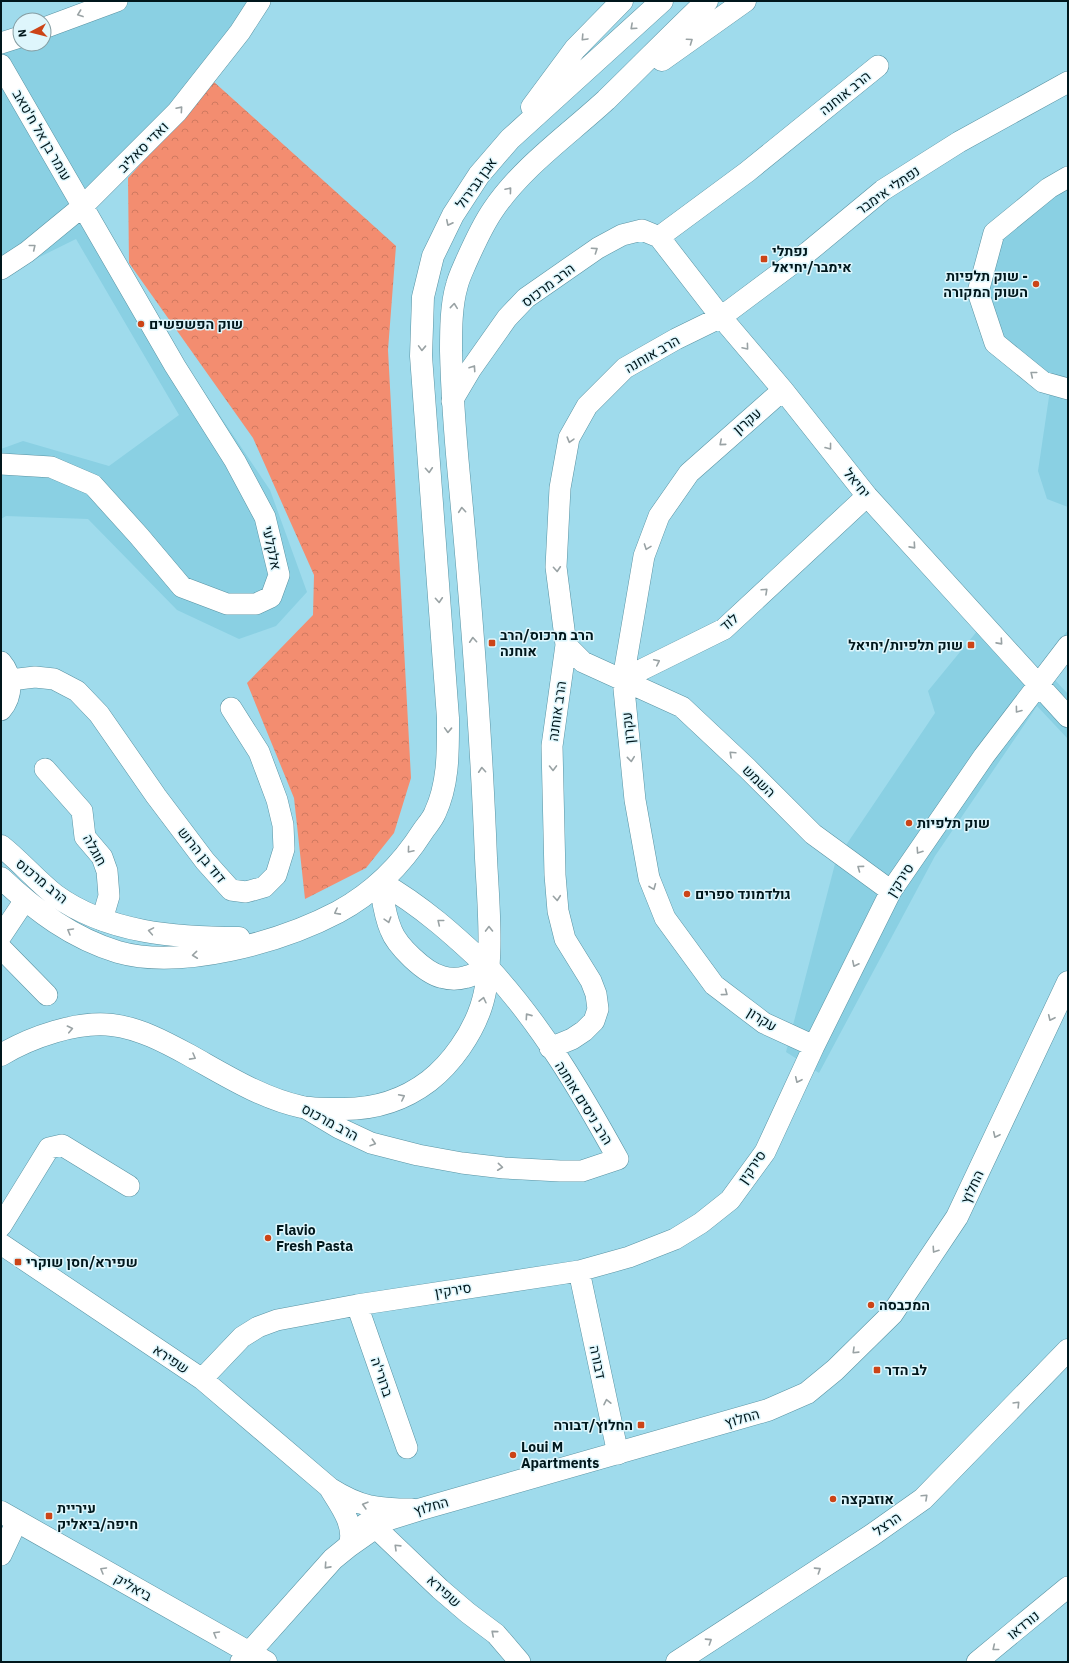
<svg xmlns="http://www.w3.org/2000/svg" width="1069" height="1663" viewBox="0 0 1069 1663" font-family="'IBM Plex Sans',Heebo,sans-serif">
  <defs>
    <pattern id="park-crowns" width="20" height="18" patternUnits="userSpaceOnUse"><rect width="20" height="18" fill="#f38d70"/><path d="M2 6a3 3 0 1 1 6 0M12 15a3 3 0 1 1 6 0" fill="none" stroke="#cf7960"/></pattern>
  </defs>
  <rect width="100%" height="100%" fill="#9fdbec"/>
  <path fill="#8ad0e3" d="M 117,1 L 248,1 L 253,5 L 176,106 L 78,212 L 190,371 L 270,490 L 307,592 L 276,626 L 239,639 L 177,610 L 88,519 L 6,516 L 1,519 L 1,449 L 23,441 L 109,466 L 179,415 L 76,239 L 1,276 L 1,43 L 44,44 L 44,28 Z
    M 1068,178 L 1068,507 L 1047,499 L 1038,471 L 1050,390 L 995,343 L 978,292 L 994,233 Z
    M 987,619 L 1028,663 L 1038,668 L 1068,630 L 1068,662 L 1054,679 L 1068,694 L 1068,739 L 1037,706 L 935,856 L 819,1073 L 786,1052 L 836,860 L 935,713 L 928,691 Z"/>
  <path fill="url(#park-crowns)" d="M 214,82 L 396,246 L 388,350 L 411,778 L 394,833 L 366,868 L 305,899 L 294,798 L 247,683 L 313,615 L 314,575 L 253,438 L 129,263 L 128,178 Z"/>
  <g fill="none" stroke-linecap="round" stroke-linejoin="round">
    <g stroke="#5993a3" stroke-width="22">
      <path id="street" d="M 44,28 L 117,1
        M 1,43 L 20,37
        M 1,65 L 175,366 L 235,461 L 265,517 L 279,575 L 271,597 L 256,604 L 227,604 L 182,587 L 139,536 L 93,485 L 51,467 L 1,464
        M 1068,177 L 1049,188 L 994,233 L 978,292 L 995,343 L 1043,382 L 1068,389
        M 659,237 L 747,172 L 878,66
        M 1,269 L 27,252 L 83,206 L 177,112 L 240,32 L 260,1
        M 783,390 L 689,473 L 659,516 L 644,556 L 623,679 L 635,800 L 649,878 L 665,918 L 714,985 L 764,1023 L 814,1046
        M 452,401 L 471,369 L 507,318 L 526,298 L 598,248 L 622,235 L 642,230 L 659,237 L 721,317 L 783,390 L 867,496 L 1068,717
        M 566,645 L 583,662 L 682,707 L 747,768 L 813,834 L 891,891
        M 1,662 C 13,676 13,696 1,710
        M 623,679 L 724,629 L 867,496
        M 10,680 L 35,677 L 54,679 L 77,691 L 99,714 L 156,796 L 205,861 L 231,890 L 246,892 L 264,887 L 276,875 L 284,849 L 283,825 L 277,800 L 259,752 L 231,708
        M 45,769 L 82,811 L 85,837 L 102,857 L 107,871 L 109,896 L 102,920
        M 1,936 L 25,900
        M 1,948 L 47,995
        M 550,1048 L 572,1039 L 584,1031 L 594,1021 L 598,1009 L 596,994 L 591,981 L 565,939 L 558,911 L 555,875 L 552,746 L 566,645 L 556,567 L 560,488 L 569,438 L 587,406 L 625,368 L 676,339 L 721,317 L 808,252 L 883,190 L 959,142 L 1068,82
        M 304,1107 L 339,1128 L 371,1143 L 418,1155 L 462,1163 L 504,1168 L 560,1171 L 582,1171 L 618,1159 C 581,1092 541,1024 489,968
        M 1,1226 L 49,1148 L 62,1145 L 129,1186
        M 1,1244 L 202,1379 L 330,1488 C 360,1507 377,1509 412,1509
        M 579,1271 L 618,1454
        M 357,1305 L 407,1448
        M 202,1379 L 242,1337 L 258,1327 L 277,1320 L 357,1305 L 579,1271 L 629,1257 L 675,1239 L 701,1223 L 730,1200 L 765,1152 L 814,1046 L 891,891 L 984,756 L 1068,646
        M 330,1489 C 340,1505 356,1526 349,1546
        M 365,1524 L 375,1527 L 440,1589 L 468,1613 L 496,1634 L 520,1662
        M 1,1555 L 17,1521
        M 977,1662 L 1068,1587"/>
    </g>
    <g stroke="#5993a3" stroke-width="23">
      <path id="secondary" d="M 662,60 L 745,1
        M 532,107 L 575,49 L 622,1
        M 1,846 C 20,861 36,880 55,895 C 107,933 177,938 239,938
        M 1,878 C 36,911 72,938 118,952 C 181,970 281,942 338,912 C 373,893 402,864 423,831 C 427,825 432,820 435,813 C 449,783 448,750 448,718 L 421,356 L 423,297 L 433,256 L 453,215 L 479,175 L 510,139 L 662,1
        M 380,882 C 383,898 384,914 391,930 C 397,946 425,973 442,977 C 449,979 459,979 466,977 C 474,975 482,971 489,968
        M 380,882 C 422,906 454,935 489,968
        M 1,1055 C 31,1037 77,1021 112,1025 C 139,1028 165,1042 189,1055 C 225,1075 261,1098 302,1107 C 315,1109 330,1109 344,1109 C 375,1109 404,1100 429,1081 C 452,1063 472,1034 481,1007 C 495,965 488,902 486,858 C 481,730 471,603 459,476 C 455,434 452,393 451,351 C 451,330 451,305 457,285 C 459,277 463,269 466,262 C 474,244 482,226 493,210 C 522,167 568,135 606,100 C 640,67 673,33 707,1
        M 1,1512 L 266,1662
        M 241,1662 L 333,1559 L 349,1546 L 386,1520 L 418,1510 L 768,1410 L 807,1393 L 835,1370 L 892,1314 L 957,1217 L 1068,982
        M 677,1662 L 872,1535 L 923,1499 L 1068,1350"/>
    </g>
    <use href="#street" stroke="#fff" stroke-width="21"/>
    <use href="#secondary" stroke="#fff" stroke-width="22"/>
  </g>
  <defs><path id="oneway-chevron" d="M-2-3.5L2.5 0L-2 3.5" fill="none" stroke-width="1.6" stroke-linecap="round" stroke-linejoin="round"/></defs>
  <g stroke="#99a2a4">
    <use href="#oneway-chevron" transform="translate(80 14) rotate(160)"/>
    <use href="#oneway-chevron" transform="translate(633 27) rotate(138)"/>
    <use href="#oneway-chevron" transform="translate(584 38) rotate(133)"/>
    <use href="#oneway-chevron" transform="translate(690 41) rotate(-35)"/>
    <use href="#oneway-chevron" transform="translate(180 109) rotate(-49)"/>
    <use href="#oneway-chevron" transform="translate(509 190) rotate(-50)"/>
    <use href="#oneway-chevron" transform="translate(449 223) rotate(116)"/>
    <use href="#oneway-chevron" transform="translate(33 247) rotate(-39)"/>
    <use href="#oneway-chevron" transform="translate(595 250) rotate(-34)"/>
    <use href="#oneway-chevron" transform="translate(454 306) rotate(-84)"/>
    <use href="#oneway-chevron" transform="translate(746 347) rotate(50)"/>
    <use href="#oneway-chevron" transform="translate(422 348) rotate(92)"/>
    <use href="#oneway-chevron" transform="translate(473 368) rotate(-56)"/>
    <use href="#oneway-chevron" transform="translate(1033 374) rotate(-141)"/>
    <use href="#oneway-chevron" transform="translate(570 440) rotate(106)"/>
    <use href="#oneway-chevron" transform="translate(722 443) rotate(139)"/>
    <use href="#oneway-chevron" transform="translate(829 447) rotate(52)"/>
    <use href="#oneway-chevron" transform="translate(429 470) rotate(86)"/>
    <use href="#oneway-chevron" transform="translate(462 510) rotate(-95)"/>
    <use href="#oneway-chevron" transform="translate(913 546) rotate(48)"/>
    <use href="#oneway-chevron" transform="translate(647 547) rotate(110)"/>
    <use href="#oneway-chevron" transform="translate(557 569) rotate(86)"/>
    <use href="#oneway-chevron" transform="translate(765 591) rotate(-43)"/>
    <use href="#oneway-chevron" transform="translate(439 600) rotate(86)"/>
    <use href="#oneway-chevron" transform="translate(473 640) rotate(-94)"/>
    <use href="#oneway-chevron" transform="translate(1000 642) rotate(48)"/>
    <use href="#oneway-chevron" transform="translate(657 662) rotate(-26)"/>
    <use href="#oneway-chevron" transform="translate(1018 710) rotate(127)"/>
    <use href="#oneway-chevron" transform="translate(448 730) rotate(92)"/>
    <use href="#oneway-chevron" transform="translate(732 754) rotate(-137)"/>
    <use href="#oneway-chevron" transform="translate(631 759) rotate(84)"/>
    <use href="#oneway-chevron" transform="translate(553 768) rotate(89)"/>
    <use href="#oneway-chevron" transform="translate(482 770) rotate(-94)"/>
    <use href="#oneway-chevron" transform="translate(410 850) rotate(130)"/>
    <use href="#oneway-chevron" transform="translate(919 851) rotate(124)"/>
    <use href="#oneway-chevron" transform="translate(860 868) rotate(-144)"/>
    <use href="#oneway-chevron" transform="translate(653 887) rotate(68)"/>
    <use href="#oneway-chevron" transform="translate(557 898) rotate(85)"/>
    <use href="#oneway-chevron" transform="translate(337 912) rotate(152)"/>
    <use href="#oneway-chevron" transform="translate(388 920) rotate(73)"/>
    <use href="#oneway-chevron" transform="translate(440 922) rotate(-141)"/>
    <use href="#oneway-chevron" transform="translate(489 929) rotate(-91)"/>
    <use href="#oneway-chevron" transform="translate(70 931) rotate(-150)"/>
    <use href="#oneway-chevron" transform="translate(151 931) rotate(-170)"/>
    <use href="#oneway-chevron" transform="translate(195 955) rotate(174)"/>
    <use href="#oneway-chevron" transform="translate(855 964) rotate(116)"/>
    <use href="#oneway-chevron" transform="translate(725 993) rotate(37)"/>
    <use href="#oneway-chevron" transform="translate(483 1000) rotate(-77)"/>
    <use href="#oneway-chevron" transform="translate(528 1016) rotate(-125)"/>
    <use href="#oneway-chevron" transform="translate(1051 1018) rotate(115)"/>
    <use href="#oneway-chevron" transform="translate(70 1029) rotate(-12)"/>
    <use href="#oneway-chevron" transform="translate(193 1057) rotate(29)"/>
    <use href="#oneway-chevron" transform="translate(798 1080) rotate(115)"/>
    <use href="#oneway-chevron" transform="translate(402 1097) rotate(-27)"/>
    <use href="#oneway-chevron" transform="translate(996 1135) rotate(115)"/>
    <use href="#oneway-chevron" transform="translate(373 1143) rotate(18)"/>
    <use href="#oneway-chevron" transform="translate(500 1167) rotate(6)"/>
    <use href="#oneway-chevron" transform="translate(935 1250) rotate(124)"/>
    <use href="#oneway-chevron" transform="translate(855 1351) rotate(136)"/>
    <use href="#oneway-chevron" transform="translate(607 1402) rotate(-102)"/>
    <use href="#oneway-chevron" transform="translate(1017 1404) rotate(-46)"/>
    <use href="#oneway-chevron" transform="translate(925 1497) rotate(-43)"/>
    <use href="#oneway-chevron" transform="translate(365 1505) rotate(-164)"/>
    <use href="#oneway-chevron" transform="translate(397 1547) rotate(-136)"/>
    <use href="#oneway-chevron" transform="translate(327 1566) rotate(132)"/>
    <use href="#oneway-chevron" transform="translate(103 1570) rotate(-150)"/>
    <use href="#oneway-chevron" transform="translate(818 1570) rotate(-33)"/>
    <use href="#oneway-chevron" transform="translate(494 1633) rotate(-139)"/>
    <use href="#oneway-chevron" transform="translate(216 1634) rotate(-150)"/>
    <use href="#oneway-chevron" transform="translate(709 1641) rotate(-33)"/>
    <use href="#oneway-chevron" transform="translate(995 1648) rotate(141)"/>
  </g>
  <g fill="#cc4417" stroke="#def6fc" stroke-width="1.5">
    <rect x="760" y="255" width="8" height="8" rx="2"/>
    <circle cx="1036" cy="284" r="4"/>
    <circle cx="141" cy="324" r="4"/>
    <rect x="488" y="639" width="8" height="8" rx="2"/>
    <rect x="967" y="641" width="8" height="8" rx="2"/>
    <circle cx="909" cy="823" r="4"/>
    <circle cx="687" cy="894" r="4"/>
    <circle cx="268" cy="1238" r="4"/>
    <rect x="14" y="1258" width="8" height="8" rx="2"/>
    <circle cx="871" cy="1305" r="4"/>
    <rect x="873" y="1366" width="8" height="8" rx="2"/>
    <rect x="637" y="1421" width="8" height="8" rx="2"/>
    <circle cx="513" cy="1455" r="4"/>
    <circle cx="833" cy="1499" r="4"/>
    <rect x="45" y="1512" width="8" height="8" rx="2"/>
  </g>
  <g text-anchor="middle" stroke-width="3" stroke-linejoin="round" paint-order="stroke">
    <g font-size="14" fill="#00171c" stroke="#def6fc">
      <text transform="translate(845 93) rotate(-39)" y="5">הרב אוחנה</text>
      <text transform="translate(42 135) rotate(60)" y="5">עומר בן אל ח'טאב</text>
      <text transform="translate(143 147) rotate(-45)" y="5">ואדי סאליב</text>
      <text transform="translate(476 183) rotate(-54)" y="5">אבן גבירול</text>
      <text transform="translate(888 190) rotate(-35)" y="5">נפתלי אימבר</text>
      <text transform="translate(548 285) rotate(-37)" y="5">הרב מרכוס</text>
      <text transform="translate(652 354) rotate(-30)" y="5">הרב אוחנה</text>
      <text transform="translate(747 421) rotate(-41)" y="5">עקרון</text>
      <text transform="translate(857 483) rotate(51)" y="5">יחיאל</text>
      <text transform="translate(272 548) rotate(78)" y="5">אלקלעי</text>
      <text transform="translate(729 622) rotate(-39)" y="5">לוד</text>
      <text transform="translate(557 711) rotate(-82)" y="5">הרב אוחנה</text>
      <text transform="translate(628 728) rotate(-96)" y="5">עקרון</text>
      <text transform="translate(759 781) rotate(44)" y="5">השמש</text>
      <text transform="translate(95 850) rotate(61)" y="5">חוגלה</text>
      <text transform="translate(202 855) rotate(51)" y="5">דוד בן הרוש</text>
      <text transform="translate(900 880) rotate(-57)" y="5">סירקין</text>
      <text transform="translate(42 881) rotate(39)" y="5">הרב מרכוס</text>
      <text transform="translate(762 1019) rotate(32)" y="5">עקרון</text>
      <text transform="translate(584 1103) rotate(58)" y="5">הרב ניסים אוחנה</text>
      <text transform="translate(330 1122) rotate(28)" y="5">הרב מרכוס</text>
      <text transform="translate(752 1167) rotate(-55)" y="5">סירקין</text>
      <text transform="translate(972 1187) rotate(-65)" y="5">החלוץ</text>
      <text transform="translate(453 1290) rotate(-9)" y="5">סירקין</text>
      <text transform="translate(171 1359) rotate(34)" y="5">שפירא</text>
      <text transform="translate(598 1362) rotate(78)" y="5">דבורה</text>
      <text transform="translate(382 1377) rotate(71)" y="5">ברורי'ה</text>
      <text transform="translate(742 1418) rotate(-16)" y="5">החלוץ</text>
      <text transform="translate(431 1506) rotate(-16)" y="5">החלוץ</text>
      <text transform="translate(887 1524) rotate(-35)" y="5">הרצל</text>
      <text transform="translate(133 1587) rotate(30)" y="5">ביאליק</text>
      <text transform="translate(444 1591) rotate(42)" y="5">שפירא</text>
      <text transform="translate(1023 1625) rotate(-39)" y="5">נורדאו</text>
    </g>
    <g font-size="14" font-weight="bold" fill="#00171c" stroke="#def6fc" text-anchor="start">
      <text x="772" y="256">נפתלי<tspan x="772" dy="16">אימבר/יחיאל</tspan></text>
      <text x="1028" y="281" text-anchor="end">שוק תלפיות -<tspan x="1028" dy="16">השוק המקורה</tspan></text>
      <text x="149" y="329">שוק הפשפשים</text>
      <text x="500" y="640">הרב מרכוס/הרב<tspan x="500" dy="16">אוחנה</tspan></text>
      <text x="963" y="650" text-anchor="end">שוק תלפיות/יחיאל</text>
      <text x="917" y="828">שוק תלפיות</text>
      <text x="695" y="899">גולדמונד ספרים</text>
      <text x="276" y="1235">Flavio<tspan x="276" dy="16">Fresh Pasta</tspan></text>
      <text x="26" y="1267">שפירא/חסן שוקרי</text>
      <text x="879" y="1310">המכבסה</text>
      <text x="885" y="1375">לב הדר</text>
      <text x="633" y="1430" text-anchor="end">החלוץ/דבורה</text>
      <text x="521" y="1452">Loui M<tspan x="521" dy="16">Apartments</tspan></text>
      <text x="841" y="1504">אוזבקצה</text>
      <text x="57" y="1513">עיריית<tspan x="57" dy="16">חיפה/ביאליק</tspan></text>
    </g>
  </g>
  <rect width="1069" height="1663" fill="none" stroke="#00171c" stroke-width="4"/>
  <g transform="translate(32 32) rotate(263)"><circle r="19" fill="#def6fc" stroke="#859da2"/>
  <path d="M0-3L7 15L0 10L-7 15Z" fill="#cc4417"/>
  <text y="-6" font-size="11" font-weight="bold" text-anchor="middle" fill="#00171c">N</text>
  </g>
</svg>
